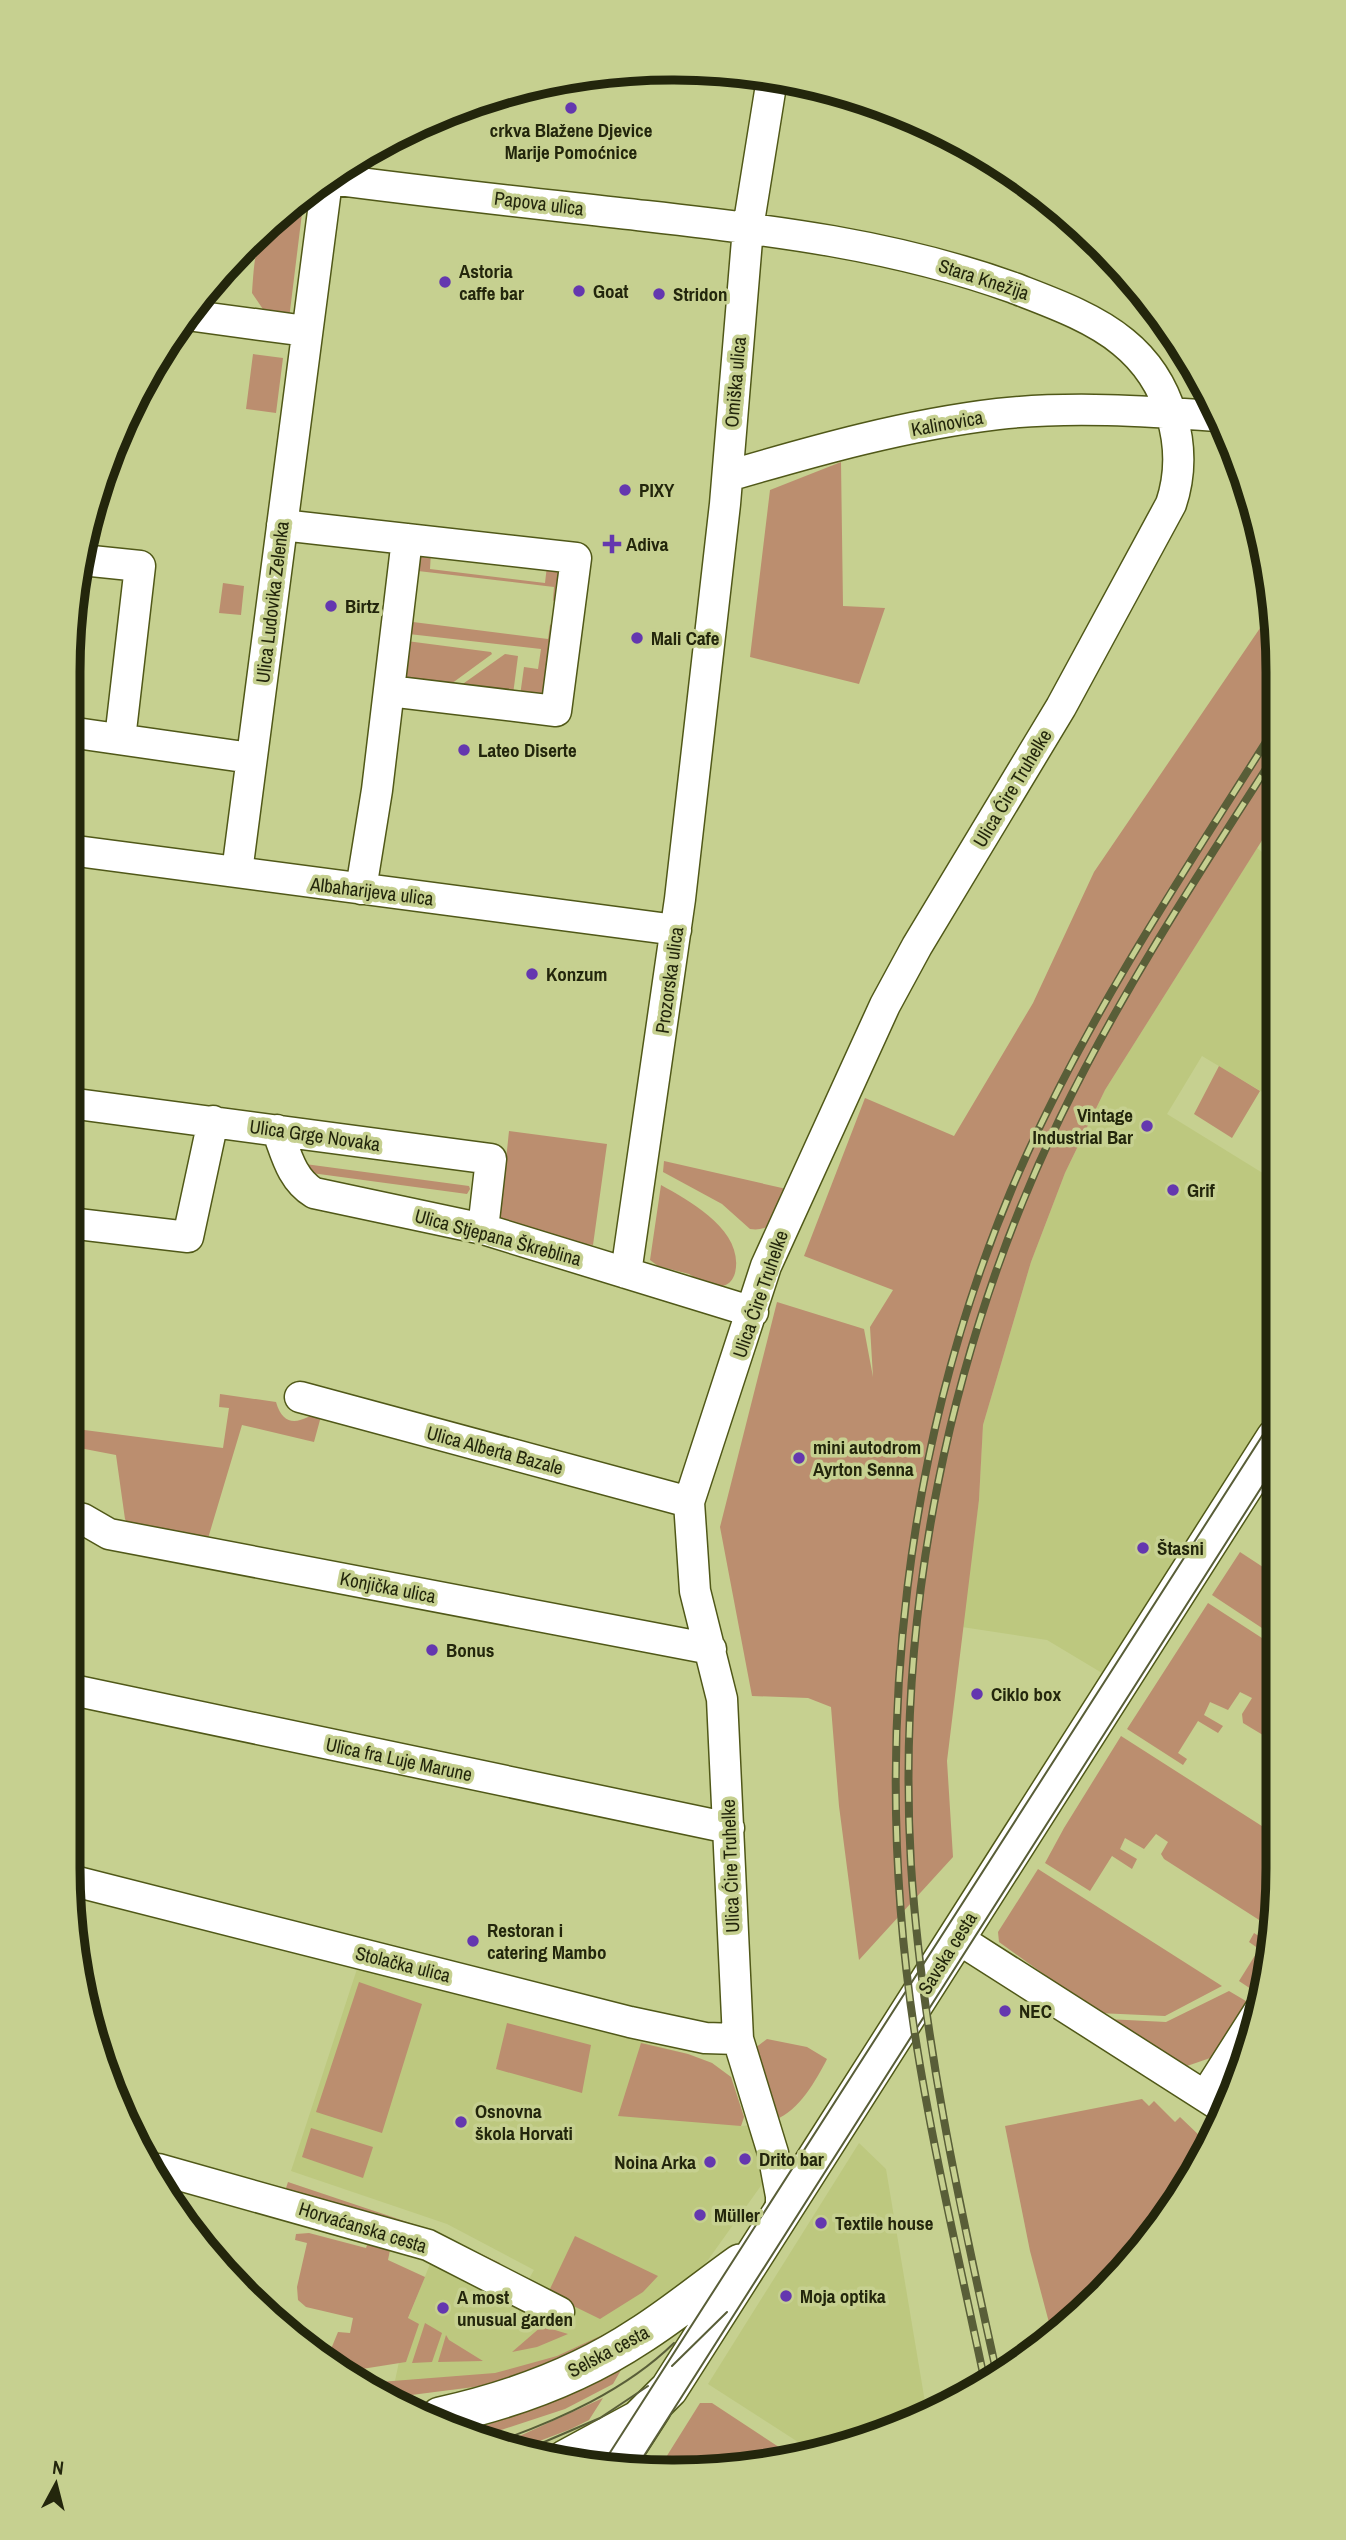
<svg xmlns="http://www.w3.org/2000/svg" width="1346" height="2540" viewBox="0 0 1346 2540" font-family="'Archivo Narrow',sans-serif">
  <rect width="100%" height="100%" fill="#c6d090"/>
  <path fill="#bdc87f" d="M 1257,848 L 1273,861 L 1274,1099 L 1202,1056 L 1167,1114 L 1274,1180 L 1275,1404 L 1102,1673 L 1047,1640 L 962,1627 L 979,1500 L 983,1425 L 1031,1262 L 1065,1173 L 1105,1090 Z
    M 357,1969 L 688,2054 L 712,2063 L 731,2077 L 744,2117 L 741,2126 L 755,2125 L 768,2176 L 708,2260 L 673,2296 L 623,2336 L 472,2388 L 392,2395 L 408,2319 L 432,2259 L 518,2298 L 534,2270 L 447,2224 L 291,2171 Z
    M 859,2143 L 886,2169 L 927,2414 L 809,2449 L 708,2384 Z"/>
  <path fill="#bb8e6f" d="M 304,197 L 289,319 L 269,318 L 252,293 C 256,235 257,231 304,197 Z
    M 253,354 L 283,358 L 276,413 L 246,409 Z
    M 841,462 L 843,606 L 885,608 L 859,684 L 750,657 L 770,490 Z
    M 431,552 L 430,569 L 545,583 L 547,566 L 562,575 L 557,606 L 553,600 L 554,587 L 418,571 L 413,557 Z
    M 223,583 L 244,586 L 241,615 L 219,613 Z
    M 413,607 L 413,622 L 548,639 L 550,625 L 555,622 L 549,695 L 519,703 L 524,667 L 538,669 L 541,649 L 400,633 Z
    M 1273,609 L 1273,823 L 1105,1090 L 1065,1173 L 1031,1262 L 983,1425 L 979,1500 L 947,1761 L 953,1857 L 859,1960 L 839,1806 L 831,1707 L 808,1698 L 752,1696 L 720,1527 L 777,1302 L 864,1329 L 873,1377 L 870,1327 L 893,1290 L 804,1256 L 865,1098 L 954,1136 L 1033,1003 L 1094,872 Z
    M 399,640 L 491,652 L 492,654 L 440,692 L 403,684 Z
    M 505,654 L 518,656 L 512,702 L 450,693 Z
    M 1219,1066 L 1260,1091 L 1232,1138 L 1194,1114 Z
    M 509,1131 L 607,1144 L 593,1245 L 565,1241 L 505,1223 L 500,1218 Z
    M 664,1161 L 791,1190 C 781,1209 776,1233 750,1229 L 722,1204 L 663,1172 Z
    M 305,1164 L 469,1186 L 470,1189 L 467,1194 L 304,1172 Z
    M 661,1185 C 690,1201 745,1231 735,1273 C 731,1287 721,1287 709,1287 L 689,1274 L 658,1266 L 650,1260 Z
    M 220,1394 L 276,1402 C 285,1433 305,1419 323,1409 L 314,1442 L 242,1425 L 206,1545 L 129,1526 L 125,1519 L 116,1455 L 69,1446 L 69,1428 L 223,1448 L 229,1408 L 219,1407 Z
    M 1240,1552 L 1275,1575 L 1276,1599 L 1263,1619 L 1273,1626 L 1268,1632 L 1212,1595 Z
    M 1208,1603 L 1276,1647 L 1276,1743 L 1243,1723 L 1242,1714 L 1252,1698 L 1240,1692 L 1228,1710 L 1210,1702 L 1204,1715 L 1223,1726 L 1218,1733 L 1198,1721 L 1178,1753 L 1187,1759 L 1183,1765 L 1127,1729 Z
    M 1121,1736 L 1276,1835 L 1276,1906 L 1273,1929 L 1164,1859 L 1161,1854 L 1168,1842 L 1156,1834 L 1144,1849 L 1125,1838 L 1120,1849 L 1137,1859 L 1132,1869 L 1112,1856 L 1090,1891 L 1045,1863 L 1064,1828 Z
    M 1038,1869 L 1222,1986 L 1165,2016 L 1098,2013 L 999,1942 L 998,1932 Z
    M 1254,1933 L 1270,1943 L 1264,1983 L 1257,1993 L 1239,1981 L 1259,1949 L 1249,1942 Z
    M 359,1982 L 422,2004 L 382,2133 L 316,2112 Z
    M 1229,1991 L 1251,2004 L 1216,2056 L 1187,2066 L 1107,2019 L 1166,2022 Z
    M 507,2023 L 591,2045 L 582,2093 L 496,2069 Z
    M 767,2039 L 807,2047 L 827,2059 C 817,2079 798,2112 776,2119 L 755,2048 Z
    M 641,2043 L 688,2054 L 712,2063 L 731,2077 L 744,2117 L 741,2126 L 618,2116 Z
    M 1142,2099 L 1149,2106 L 1154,2101 L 1175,2122 L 1180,2117 L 1202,2138 L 1207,2135 L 1212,2139 L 1100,2295 L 1051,2330 L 1030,2251 L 1005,2126 Z
    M 311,2128 L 373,2147 L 363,2178 L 302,2157 Z
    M 288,2182 L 428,2229 L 500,2263 L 499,2267 L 285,2191 Z
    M 309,2233 L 366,2248 L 369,2239 L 391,2245 L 388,2260 L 425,2277 L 408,2318 L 419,2324 L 406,2362 L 343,2372 L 304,2339 L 331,2349 L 338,2332 L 350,2333 L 353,2318 L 306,2307 L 298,2300 L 297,2287 L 307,2243 L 295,2240 L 296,2234 Z
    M 575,2236 L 658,2276 L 643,2292 L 600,2319 L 551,2295 L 549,2291 Z
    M 425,2323 L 442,2333 L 432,2362 L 412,2363 Z
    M 624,2325 L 600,2350 L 489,2385 L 396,2397 L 367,2383 L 495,2373 L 557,2356 Z
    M 542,2326 L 568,2334 L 537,2347 L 512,2352 Z
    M 446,2335 L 449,2340 L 483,2361 L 438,2362 Z
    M 625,2363 L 613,2384 L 565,2409 L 483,2436 L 475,2429 L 535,2409 Z
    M 603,2398 L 589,2420 L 571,2429 L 529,2445 L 502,2444 Z
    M 700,2403 L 712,2403 L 791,2455 L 752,2467 L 658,2470 Z"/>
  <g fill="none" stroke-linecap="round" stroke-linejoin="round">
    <g stroke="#505818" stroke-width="33">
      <path id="minor" d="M 330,179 C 435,193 540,204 646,216 C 771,230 895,245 1014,288 C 1050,302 1093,317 1123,342 C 1170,380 1190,447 1171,504 L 1061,707 L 917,946 L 885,1005 L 766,1266 L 689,1502 L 695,1591 L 722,1699 L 738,2039 L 773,2153 L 781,2196 L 781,2214
        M 187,315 L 306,331
        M 728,476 C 817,450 905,425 998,414 C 1069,406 1146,411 1217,416
        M 282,525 L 576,558 L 556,711 L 389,691
        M 82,560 L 140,566 L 120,739
        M 69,732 L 251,758
        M 69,850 L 676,930
        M 237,872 L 327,181
        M 361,889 L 377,790 L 407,539
        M 69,1103 L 491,1159 L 483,1229
        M 277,1130 C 286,1153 291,1179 314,1193 L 483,1229 L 753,1312
        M 69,1223 L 188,1237 L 213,1121
        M 626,1273 L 680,899 L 725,504 L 748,228 L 772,79
        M 300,1397 L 689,1502
        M 69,1516 L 83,1519 L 109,1534 L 711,1649
        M 68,1689 L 729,1828
        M 70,1880 L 630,2022 L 705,2038 L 738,2039
        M 957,1938 L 1225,2109
        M 1205,2096 L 1259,2011
        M 158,2169 L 428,2245 L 559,2312
        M 618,2468 L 656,2409"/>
    </g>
    <g stroke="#505818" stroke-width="40">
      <path id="major" d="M 440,2416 C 508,2401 580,2375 639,2336 C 674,2314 706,2287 740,2263
        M 565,2459 L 639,2419 L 669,2389 L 1275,1438"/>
    </g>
    <use href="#minor" stroke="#fff" stroke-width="30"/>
    <use href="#major" stroke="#fff" stroke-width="37"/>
    <path stroke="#595e38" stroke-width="2" d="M 672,2366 L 727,2312
      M 496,2442 C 559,2420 626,2390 674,2343
      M 521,2452 L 600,2418 L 648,2386
      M 602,2465 L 1275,1416
      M 635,2470 L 1275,1466"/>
    <g stroke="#595e38" stroke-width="8">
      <path id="rail" d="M 996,2370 C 959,2203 922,2035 911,1865 C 896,1610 949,1348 1060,1118 C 1121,992 1198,875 1273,758
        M 984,2378 C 960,2264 933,2150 915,2035 C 870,1739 903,1428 1027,1154 C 1095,1005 1186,869 1273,731"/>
    </g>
    <use href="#rail" stroke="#c6d090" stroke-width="5" stroke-dasharray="16" stroke-linecap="butt"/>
  </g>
  <g fill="#6437af" stroke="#c6d090" stroke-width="2.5">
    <circle cx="571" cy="108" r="7"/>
    <circle cx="445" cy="282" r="7"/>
    <circle cx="579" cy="291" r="7"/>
    <circle cx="659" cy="294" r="7"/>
    <circle cx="625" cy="490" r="7"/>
    <path d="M608.5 533.5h7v7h7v7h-7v7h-7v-7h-7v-7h7z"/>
    <circle cx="331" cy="606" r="7"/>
    <circle cx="637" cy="638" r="7"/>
    <circle cx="464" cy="750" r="7"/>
    <circle cx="532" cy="974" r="7"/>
    <circle cx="1147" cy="1126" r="7"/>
    <circle cx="1173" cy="1190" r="7"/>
    <circle cx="799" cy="1458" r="7"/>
    <circle cx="1143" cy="1548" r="7"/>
    <circle cx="432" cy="1650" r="7"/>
    <circle cx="977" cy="1694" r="7"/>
    <circle cx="473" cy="1941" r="7"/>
    <circle cx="1005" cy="2011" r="7"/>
    <circle cx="461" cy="2122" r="7"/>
    <circle cx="745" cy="2159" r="7"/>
    <circle cx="710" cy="2162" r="7"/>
    <circle cx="700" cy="2215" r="7"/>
    <circle cx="821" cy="2223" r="7"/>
    <circle cx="786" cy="2296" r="7"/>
    <circle cx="443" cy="2308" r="7"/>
  </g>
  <g text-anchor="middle" stroke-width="7" stroke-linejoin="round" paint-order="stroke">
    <g font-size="19" font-weight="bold" fill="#23260c" stroke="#c6d090" text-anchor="start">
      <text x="571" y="137" text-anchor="middle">crkva Blažene Djevice<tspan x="571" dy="22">Marije Pomoćnice</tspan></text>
      <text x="459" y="278">Astoria<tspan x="459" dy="22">caffe bar</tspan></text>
      <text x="593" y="298">Goat</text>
      <text x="673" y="301">Stridon</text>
      <text x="639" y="497">PIXY</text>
      <text x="626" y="551">Adiva</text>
      <text x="345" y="613">Birtz</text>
      <text x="651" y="645">Mali Cafe</text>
      <text x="478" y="757">Lateo Diserte</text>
      <text x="546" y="981">Konzum</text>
      <text x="1133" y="1122" text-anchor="end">Vintage<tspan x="1133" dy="22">Industrial Bar</tspan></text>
      <text x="1187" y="1197">Grif</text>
      <text x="813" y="1454">mini autodrom<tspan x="813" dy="22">Ayrton Senna</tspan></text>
      <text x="1157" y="1555">Štasni</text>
      <text x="446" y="1657">Bonus</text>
      <text x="991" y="1701">Ciklo box</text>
      <text x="487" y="1937">Restoran i<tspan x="487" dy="22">catering Mambo</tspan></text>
      <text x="1019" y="2018">NEC</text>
      <text x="475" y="2118">Osnovna<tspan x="475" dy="22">škola Horvati</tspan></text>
      <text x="759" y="2166">Drito bar</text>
      <text x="696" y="2169" text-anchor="end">Noina Arka</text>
      <text x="714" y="2222">Müller</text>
      <text x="835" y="2230">Textile house</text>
      <text x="800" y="2303">Moja optika</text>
      <text x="457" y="2304">A most<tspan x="457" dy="22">unusual garden</tspan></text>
    </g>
    <g font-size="19" fill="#23260c" stroke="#c6d090">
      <text transform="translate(539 203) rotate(7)" y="7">Papova ulica</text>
      <text transform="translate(984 279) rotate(18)" y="7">Stara Knežija</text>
      <text transform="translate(735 382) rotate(-85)" y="7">Omiška ulica</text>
      <text transform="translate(947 423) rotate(-10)" y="7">Kalinovica</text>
      <text transform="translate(272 602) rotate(-83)" y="7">Ulica Ludovika Zelenka</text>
      <text transform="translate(1012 788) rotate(-59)" y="7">Ulica Ćire Truhelke</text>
      <text transform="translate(372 891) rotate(7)" y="7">Albaharijeva ulica</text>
      <text transform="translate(669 980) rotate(-82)" y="7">Prozorska ulica</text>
      <text transform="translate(315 1135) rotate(8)" y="7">Ulica Grge Novaka</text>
      <text transform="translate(498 1237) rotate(15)" y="7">Ulica Stjepana Škreblina</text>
      <text transform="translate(760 1294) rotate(-71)" y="7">Ulica Ćire Truhelke</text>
      <text transform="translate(495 1450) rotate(15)" y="7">Ulica Alberta Bazale</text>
      <text transform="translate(388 1587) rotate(11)" y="7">Konjička ulica</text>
      <text transform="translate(399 1759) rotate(12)" y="7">Ulica fra Luje Marune</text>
      <text transform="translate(730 1866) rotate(-92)" y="7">Ulica Ćire Truhelke</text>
      <text transform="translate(947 1953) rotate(-58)" y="7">Savska cesta</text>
      <text transform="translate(403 1964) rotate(14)" y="7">Stolačka ulica</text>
      <text transform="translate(363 2227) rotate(17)" y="7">Horvaćanska cesta</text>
      <text transform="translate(608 2351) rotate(-28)" y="7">Selska cesta</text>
    </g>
  </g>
  <path d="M0 0H1346V2540H0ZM672 80H674A592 592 0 0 1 1266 672V1868A592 592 0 0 1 674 2460H672A592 592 0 0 1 80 1868V672A592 592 0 0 1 672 80Z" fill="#c6d090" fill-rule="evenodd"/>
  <path fill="none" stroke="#23260c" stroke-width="9" d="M672 80H674A592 592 0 0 1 1266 672V1868A592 592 0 0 1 674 2460H672A592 592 0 0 1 80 1868V672A592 592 0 0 1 672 80Z"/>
  <g transform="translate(56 2484) rotate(7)" stroke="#c6d090" stroke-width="5" paint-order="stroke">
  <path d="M0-5L12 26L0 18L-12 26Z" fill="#23260c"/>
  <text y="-10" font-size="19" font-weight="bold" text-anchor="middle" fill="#23260c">N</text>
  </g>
</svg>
